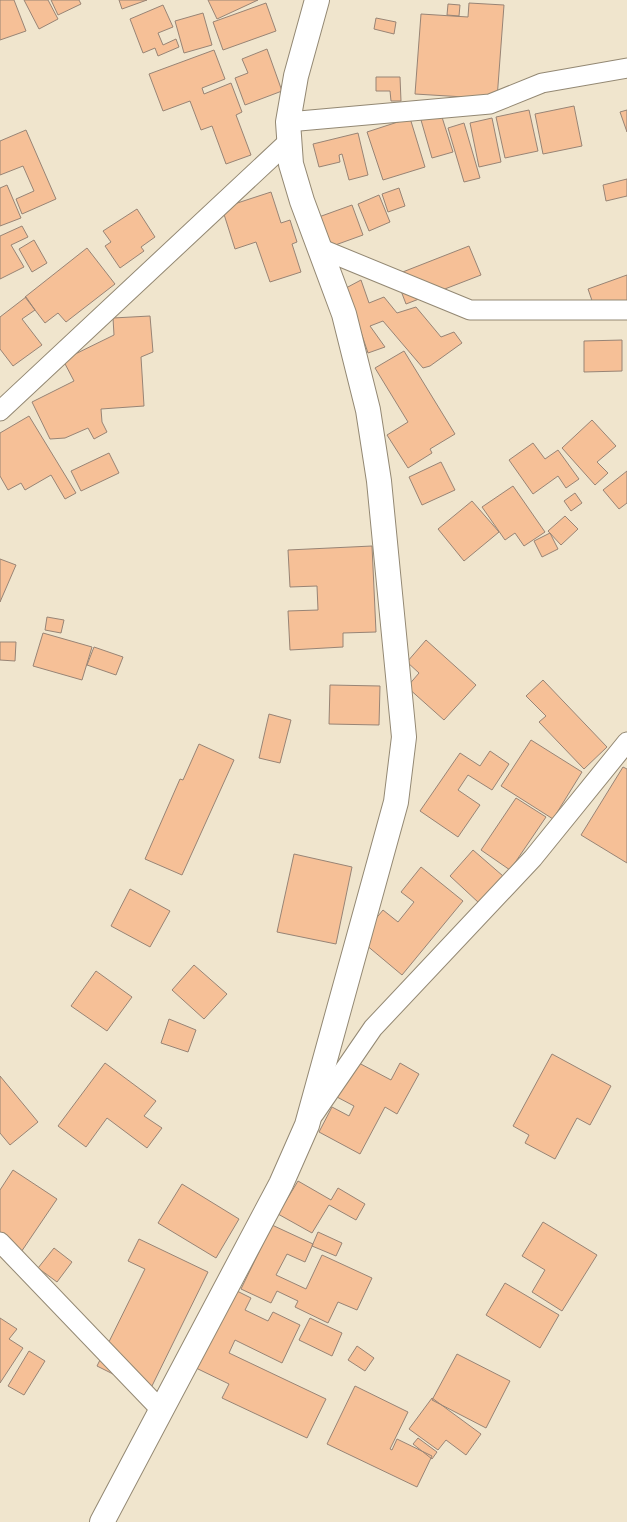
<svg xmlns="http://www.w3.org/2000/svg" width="627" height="1522" viewBox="0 0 627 1522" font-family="'Alegreya Sans',sans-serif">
  <rect width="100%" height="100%" fill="#f0e5cd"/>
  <path fill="#f6c097" stroke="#988475" d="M 0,0 L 14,0 L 26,31 L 0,40 Z
    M 24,0 L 48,0 L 58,19 L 39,29 Z
    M 51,0 L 79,0 L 81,4 L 58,15 Z
    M 119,0 L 147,0 L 122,9 Z
    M 208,0 L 258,0 L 217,19 Z
    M 266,3 L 276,31 L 223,50 L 213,22 Z
    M 469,3 L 504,5 L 497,99 L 415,94 L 421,14 L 468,17 Z
    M 448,4 L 460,5 L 459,16 L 447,15 Z
    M 163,5 L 173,27 L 158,33 L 163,45 L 176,39 L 179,47 L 158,56 L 155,48 L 143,53 L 130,19 Z
    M 203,13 L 212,45 L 184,53 L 175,21 Z
    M 376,18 L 396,22 L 394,34 L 374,29 Z
    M 267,49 L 282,91 L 245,105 L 235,78 L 248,73 L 242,59 Z
    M 214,50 L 225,79 L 202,88 L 204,94 L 231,83 L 242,112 L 236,115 L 251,155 L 226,164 L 212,126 L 201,130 L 190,101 L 163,111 L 149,74 Z
    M 376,77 L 400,77 L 401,101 L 391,101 L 390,91 L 376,91 Z
    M 574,106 L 582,146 L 543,154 L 535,114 Z
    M 529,110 L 538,151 L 505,158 L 496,117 Z
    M 627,110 L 627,132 L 620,112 Z
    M 441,114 L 453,152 L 432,158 L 421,120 Z
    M 410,118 L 425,167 L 383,180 L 367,132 Z
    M 492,118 L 501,162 L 479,167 L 470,123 Z
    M 464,123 L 480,178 L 464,182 L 448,128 Z
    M 26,130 L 56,199 L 22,214 L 16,199 L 34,191 L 23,166 L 0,175 L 0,141 Z
    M 358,133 L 368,175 L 349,180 L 342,154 L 339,155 L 340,162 L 319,167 L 313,144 Z
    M 627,179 L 627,196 L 606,201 L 603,185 Z
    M 7,185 L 21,218 L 0,226 L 0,188 Z
    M 399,188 L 405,206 L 388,212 L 382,194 Z
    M 271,192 L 281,223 L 290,220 L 297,242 L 292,244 L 301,272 L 270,282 L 256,242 L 235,249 L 222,208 Z
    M 379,195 L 390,222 L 369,231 L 358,204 Z
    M 352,205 L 363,235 L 327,248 L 316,218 Z
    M 137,209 L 155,237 L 141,247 L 144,251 L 120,268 L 105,246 L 111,242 L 103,231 Z
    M 22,226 L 28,237 L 11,245 L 24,267 L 0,279 L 0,236 Z
    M 34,240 L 47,263 L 32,272 L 19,249 Z
    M 469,246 L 481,275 L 406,304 L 395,275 Z
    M 87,248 L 115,284 L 66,322 L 58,313 L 45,323 L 25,297 Z
    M 627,275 L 627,307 L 598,318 L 588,289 Z
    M 361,280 L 369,303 L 384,297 L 397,313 L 416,307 L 441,337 L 454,332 L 462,343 L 430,366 L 423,368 L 383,321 L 370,326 L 385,347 L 368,353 L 346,288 Z
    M 26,297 L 35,310 L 22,319 L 42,345 L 13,366 L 0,349 L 0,317 Z
    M 150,316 L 153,352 L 141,357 L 144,406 L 101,409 L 102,422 L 107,432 L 94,439 L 88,428 L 65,438 L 50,439 L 32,402 L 74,381 L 63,360 L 114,335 L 113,318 Z
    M 622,340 L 622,371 L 584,372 L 584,341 Z
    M 404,351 L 455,434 L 430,449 L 432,453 L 408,468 L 387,435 L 408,422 L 375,368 Z
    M 29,416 L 76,493 L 65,499 L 51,475 L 25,490 L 21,483 L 8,490 L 0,476 L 0,433 Z
    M 592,420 L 616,446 L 597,462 L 608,473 L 595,485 L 562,448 Z
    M 533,443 L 545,459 L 558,450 L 579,479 L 566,488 L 558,476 L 533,494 L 509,460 Z
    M 109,453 L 119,473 L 81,491 L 71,471 Z
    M 441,462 L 455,490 L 422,505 L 409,477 Z
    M 627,471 L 627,503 L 619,509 L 603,490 Z
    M 513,486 L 545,532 L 524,546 L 515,533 L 505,540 L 482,507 Z
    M 575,493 L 582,503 L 571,511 L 564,501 Z
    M 472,501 L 499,532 L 464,561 L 438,529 Z
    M 565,516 L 578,529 L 561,545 L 548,531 Z
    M 550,533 L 558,549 L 542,557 L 534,541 Z
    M 372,546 L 376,632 L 343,633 L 343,647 L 290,650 L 288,611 L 318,610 L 317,586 L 290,587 L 288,550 Z
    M 0,559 L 16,565 L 0,602 Z
    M 47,617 L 64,620 L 61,633 L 45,630 Z
    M 43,633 L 92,647 L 82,680 L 33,666 Z
    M 426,640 L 476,685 L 444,720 L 407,687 L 419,673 L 407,662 Z
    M 0,642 L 16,642 L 15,661 L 0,660 Z
    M 94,647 L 123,657 L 116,675 L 87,665 Z
    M 543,680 L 607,747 L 584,769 L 539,722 L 546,716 L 526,696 Z
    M 330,685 L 380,686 L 379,725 L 329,724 Z
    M 269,714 L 291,720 L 280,763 L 259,758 Z
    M 531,740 L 582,772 L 553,819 L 501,786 Z
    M 199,744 L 234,760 L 182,875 L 145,859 L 180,779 L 183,780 Z
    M 490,751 L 509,764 L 492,790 L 468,775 L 458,790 L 480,805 L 458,837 L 420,811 L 460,753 L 480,766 Z
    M 623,767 L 627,769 L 627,863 L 581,835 Z
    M 516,798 L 546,817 L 510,870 L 481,850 Z
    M 473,850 L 503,876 L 479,903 L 450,876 Z
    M 294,854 L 352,867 L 336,944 L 277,932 Z
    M 421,867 L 463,901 L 402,975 L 359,939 L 383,910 L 398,922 L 414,902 L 401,892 Z
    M 130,889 L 170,911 L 150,947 L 111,926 Z
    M 194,965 L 227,994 L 204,1019 L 172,990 Z
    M 96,971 L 132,997 L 107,1031 L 71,1006 Z
    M 169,1019 L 196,1030 L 188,1052 L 161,1043 Z
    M 552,1054 L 611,1086 L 590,1125 L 577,1118 L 555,1159 L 525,1143 L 529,1135 L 513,1126 Z
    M 357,1062 L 391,1080 L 400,1063 L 419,1074 L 397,1114 L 385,1107 L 360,1154 L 319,1132 L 332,1107 L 349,1116 L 354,1106 L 337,1097 Z
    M 105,1063 L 156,1101 L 144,1116 L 162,1128 L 147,1148 L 107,1118 L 86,1147 L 58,1126 Z
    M 0,1076 L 38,1122 L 10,1145 L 0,1133 Z
    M 13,1170 L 57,1199 L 15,1261 L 0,1251 L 0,1190 Z
    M 298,1181 L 331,1200 L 338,1188 L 365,1204 L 356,1220 L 329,1205 L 312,1233 L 278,1214 Z
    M 182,1184 L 239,1219 L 216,1258 L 158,1223 Z
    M 543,1222 L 597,1255 L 562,1311 L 532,1292 L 545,1270 L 522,1256 Z
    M 272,1225 L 313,1244 L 305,1262 L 287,1254 L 276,1275 L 306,1289 L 322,1255 L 372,1278 L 357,1310 L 338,1302 L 328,1323 L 295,1307 L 298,1301 L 277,1291 L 271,1303 L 241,1289 Z
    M 318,1232 L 342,1243 L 336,1256 L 312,1246 Z
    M 139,1239 L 208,1272 L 149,1392 L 97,1366 L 145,1269 L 128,1261 Z
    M 54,1248 L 72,1262 L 57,1282 L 38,1268 Z
    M 505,1283 L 559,1315 L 540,1348 L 486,1315 Z
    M 233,1289 L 251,1298 L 245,1310 L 268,1321 L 273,1312 L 300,1325 L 282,1363 L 235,1340 L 229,1353 L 326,1399 L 307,1438 L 222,1398 L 229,1384 L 196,1368 Z
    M 0,1318 L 17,1329 L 9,1339 L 23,1348 L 0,1383 Z
    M 310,1318 L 342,1333 L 332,1356 L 299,1340 Z
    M 357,1346 L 374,1358 L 365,1371 L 348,1360 Z
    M 29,1351 L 45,1361 L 24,1395 L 8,1386 Z
    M 457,1354 L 510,1381 L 486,1428 L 432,1400 Z
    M 355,1386 L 408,1412 L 390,1449 L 392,1450 L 397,1439 L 432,1456 L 417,1487 L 327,1444 Z
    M 432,1398 L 481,1434 L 466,1455 L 446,1440 L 438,1450 L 409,1429 Z
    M 418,1438 L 437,1452 L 432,1459 L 413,1444 Z"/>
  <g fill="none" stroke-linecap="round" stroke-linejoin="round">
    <g stroke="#938873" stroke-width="21">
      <path id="minor" d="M 288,122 L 490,104 L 542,83 L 627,68
        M 319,248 L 470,310 L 627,310
        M 0,411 L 289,141
        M 314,1114 L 373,1028 L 533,858 L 627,742
        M 0,1242 L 162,1411"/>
    </g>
    <g stroke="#938873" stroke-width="26">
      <path id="tertiary" d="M 102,1522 L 281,1184 L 307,1125 L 396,802 L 404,737 L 379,481 L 368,410 L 344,314 L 302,201 L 291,164 L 288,122 L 296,76 L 317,0"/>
    </g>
    <use href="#minor" stroke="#fff" stroke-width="19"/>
    <use href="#tertiary" stroke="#fff" stroke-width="24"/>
  </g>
</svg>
